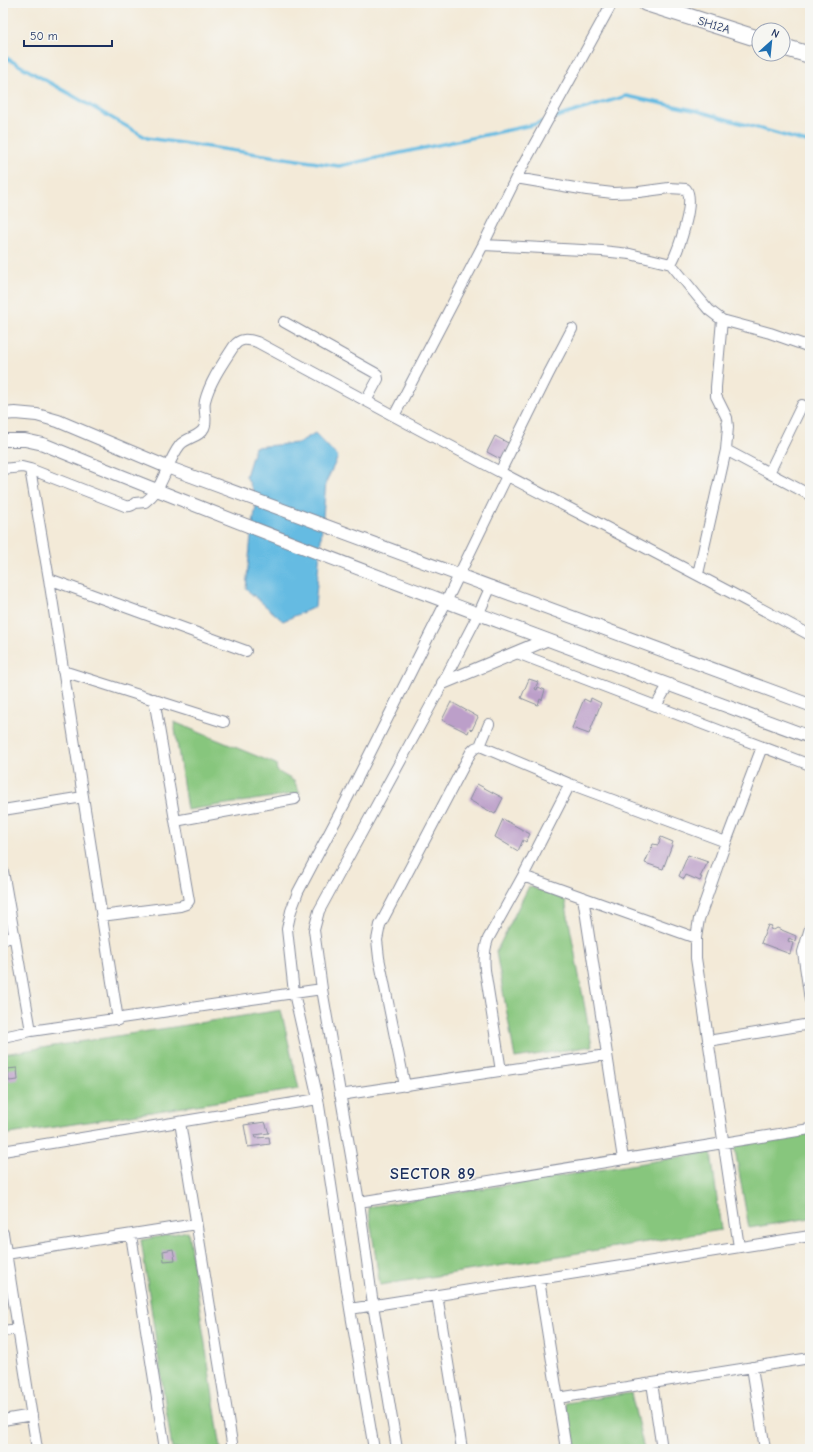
<svg xmlns="http://www.w3.org/2000/svg" width="813" height="1452" viewBox="0 0 813 1452" font-family="'Comic Neue',sans-serif">
  <rect width="100%" height="100%" fill="#f6f6f2"/>
  <filter id="ink" filterUnits="userSpaceOnUse"><feTurbulence type="fractalNoise" baseFrequency=".025" numOctaves="2"/><feDisplacementMap in="SourceGraphic" scale="8" xChannelSelector="R" yChannelSelector="G"/><feConvolveMatrix kernelMatrix="1 2 1 2 8 2 1 2 1" color-interpolation-filters="sRGB"/></filter>
  <filter id="wash" filterUnits="userSpaceOnUse"><feTurbulence type="fractalNoise" baseFrequency=".012" numOctaves="4" result="noise"/><feDisplacementMap in="SourceGraphic" scale="16" xChannelSelector="R" yChannelSelector="G"/><feGaussianBlur stdDeviation="0.9" result="paint"/><feColorMatrix in="noise" values="0 0 0 0 0 0 0 0 0 0 0 0 0 0 0 0 0 1.4 0 .05"/><feComposite in="paint" operator="in"/></filter>
  <g filter="url(#wash)">
    <rect width="100%" height="100%" fill="#f3ead8"/>
    <path fill="#87c67d" stroke="#517a6e" d="M 174,722 L 276,764 L 277,771 L 294,781 L 300,793 L 187,810 Z
      M 529,886 L 565,900 L 592,1046 L 515,1058 L 496,952 Z
      M 281,1010 L 299,1089 L 3,1135 L 3,1054 Z
      M 810,1132 L 810,1218 L 749,1228 L 734,1144 Z
      M 711,1152 L 721,1230 L 380,1285 L 368,1207 Z
      M 188,1231 L 221,1449 L 172,1449 L 141,1240 Z
      M 631,1393 L 644,1449 L 572,1449 L 565,1403 Z"/>
    <path fill="#65bbe2" stroke="#4075a0" d="M 315,433 L 338,457 L 326,482 L 315,607 L 283,621 L 246,589 L 251,536 L 257,499 L 246,476 L 255,447 L 298,443 Z"/>
    <g fill="none" stroke-linecap="round" stroke-linejoin="round">
      <path stroke="#65bbe2" stroke-width="3.5" d="M 3,56 L 147,138 L 339,166 L 532,125 L 545,121
        M 550,119 L 626,96 L 698,111 L 810,143"/>
    </g>
    <g id="blocks">
      <path fill="#bc9fc9" d="M 495,436 L 510,444 L 502,460 L 487,452 Z
        M 529,679 L 538,682 L 535,689 L 537,690 L 538,687 L 545,690 L 542,700 L 540,699 L 538,705 L 521,698 Z
        M 591,698 L 601,703 L 589,734 L 572,728 L 584,699 L 590,702 Z
        M 451,702 L 478,717 L 472,730 L 470,728 L 468,733 L 442,720 Z
        M 477,784 L 503,798 L 495,814 L 469,800 Z
        M 503,819 L 530,834 L 526,842 L 523,840 L 518,851 L 495,837 Z
        M 661,837 L 673,842 L 663,869 L 645,863 L 653,844 L 658,845 Z
        M 688,855 L 708,862 L 700,877 L 702,877 L 700,881 L 686,875 L 684,879 L 679,876 Z
        M 768,925 L 772,926 L 770,929 L 774,930 L 777,928 L 796,936 L 795,941 L 789,938 L 788,941 L 793,943 L 790,954 L 761,943 Z
        M 17,1068 L 18,1080 L 9,1081 L 7,1069 Z
        M 265,1122 L 269,1133 L 255,1135 L 256,1138 L 269,1137 L 270,1144 L 248,1147 L 244,1125 Z
        M 173,1249 L 175,1260 L 164,1261 L 163,1251 Z"/>
    </g>
  </g>
  <g filter="url(#ink)">
    <use href="#blocks" fill-opacity="0" stroke="#878c9b" stroke-width="1"/>
    <g fill="none" stroke-linecap="round" stroke-linejoin="round">
      <g stroke="#878c9b" stroke-width="12">
        <path id="minor" d="M 612,3 L 516,178 L 483,245 L 394,416 C 532,490 672,560 810,635
          M 516,178 L 587,190 L 613,193 L 639,192 L 669,188 L 686,189 C 696,201 678,251 671,264
          M 483,245 L 602,251 L 630,254 L 671,264 L 698,297 L 709,310 L 722,320 L 770,333 L 810,347
          M 284,322 L 377,374 L 378,379 L 366,401
          M 726,450 L 810,495
          M 3,469 L 22,467 L 30,469 L 125,506 C 130,507 132,506 135,503 L 145,502 C 149,499 153,495 156,491 C 165,478 169,459 180,445 C 187,437 200,437 204,428 C 208,420 203,410 205,401 C 210,381 223,363 234,346 C 240,338 247,339 257,342 L 394,416
          M 30,469 L 49,579 L 118,1020
          M 500,472 L 548,375 L 572,329
          M 769,473 L 802,405
          M 698,574 L 726,450 L 728,427 L 727,418 L 716,396 L 716,387 L 722,320
          M 49,579 L 246,651
          M 517,653 L 810,765
          M 63,671 L 224,722
          M 656,706 L 668,685
          M 480,746 L 570,784 L 726,842
          M 3,810 L 83,797
          M 175,821 L 295,799
          M 3,871 L 31,1031
          M 523,876 L 696,938
          M 583,897 L 623,1159
          M 101,916 L 180,906 L 186,904 L 189,901 L 154,699
          M 810,928 L 803,952 L 810,1000
          M 3,939 L 14,937
          M 3,1037 L 31,1031 L 322,989
          M 708,1041 L 810,1024
          M 501,1071 L 485,970 C 484,959 484,950 488,939 L 523,876 L 570,784
          M 405,1086 L 379,958 L 377,940 L 380,925 L 471,752 L 475,748 L 480,746 L 489,724
          M 340,1095 L 606,1055
          M 180,1122 L 233,1449
          M 3,1151 L 318,1099
          M 359,1202 L 810,1129
          M 3,1233 L 37,1449
          M 131,1235 L 165,1449
          M 739,1247 L 696,958 L 696,938 L 699,919 L 726,842 L 762,747
          M 6,1254 L 196,1224
          M 539,1280 L 566,1449
          M 437,1295 L 462,1449
          M 350,1309 L 810,1236
          M 3,1331 L 18,1329
          M 752,1367 L 765,1449
          M 652,1383 L 662,1449
          M 558,1398 L 810,1358
          M 3,1420 L 32,1415
          M 374,1449 L 350,1309 L 318,1099 L 294,993 L 287,929 L 291,911 L 298,892 L 345,803 L 446,602 L 507,476
          M 397,1449 L 373,1305 L 359,1202 L 322,989 L 314,930 L 319,911 L 437,694 L 478,615 L 491,586"/>
      </g>
      <g stroke="#878c9b" stroke-width="14">
        <path id="tertiary" d="M 3,414 L 15,413 L 37,415 L 58,421 L 167,467 L 810,705
          M 3,440 L 25,440 L 43,444 C 296,548 553,642 810,737
          M 443,683 L 546,640"/>
      </g>
      <g stroke="#878c9b" stroke-width="18">
        <path id="primary" d="M 646,3 L 759,39
          M 783,47 L 810,55"/>
      </g>
      <use href="#minor" stroke="#fff" stroke-width="10"/>
      <use href="#tertiary" stroke="#fff" stroke-width="12"/>
      <use href="#primary" stroke="#fff" stroke-width="16"/>
    </g>
  </g>
  <g text-anchor="middle" stroke-width="3" stroke-linejoin="round" paint-order="stroke">
    <g font-size="12" fill="#1b2f5e" stroke="#f6f6f2">
      <text transform="translate(714 25) rotate(17)" y="4">SH12A</text>
    </g>
    <g font-size="16" font-weight="bold" letter-spacing="1" fill="#1b2f5e" stroke="#f6f6f2">
      <text x="433" y="1179">SECTOR 89</text>
    </g>
  </g>
  <rect width="813" height="1452" fill="none" stroke="#f6f6f2" stroke-width="16"/>
  <g transform="translate(771 42) rotate(27)"><circle r="19" fill="#f6f6f2" stroke="#9ea6b7"/>
  <path d="M0-3L7 15L0 10L-7 15Z" fill="#1f6fb2"/>
  <text y="-6" font-size="11" font-weight="bold" text-anchor="middle" fill="#1b2f5e">N</text>
  </g>
  <path d="M24 40v6h88v-6" fill="none" stroke="#1b2f5e" stroke-width="2"/>
  <text x="30" y="40" font-size="12" fill="#1b2f5e" stroke="#f6f6f2" stroke-width="3" paint-order="stroke">50 m</text>
</svg>
